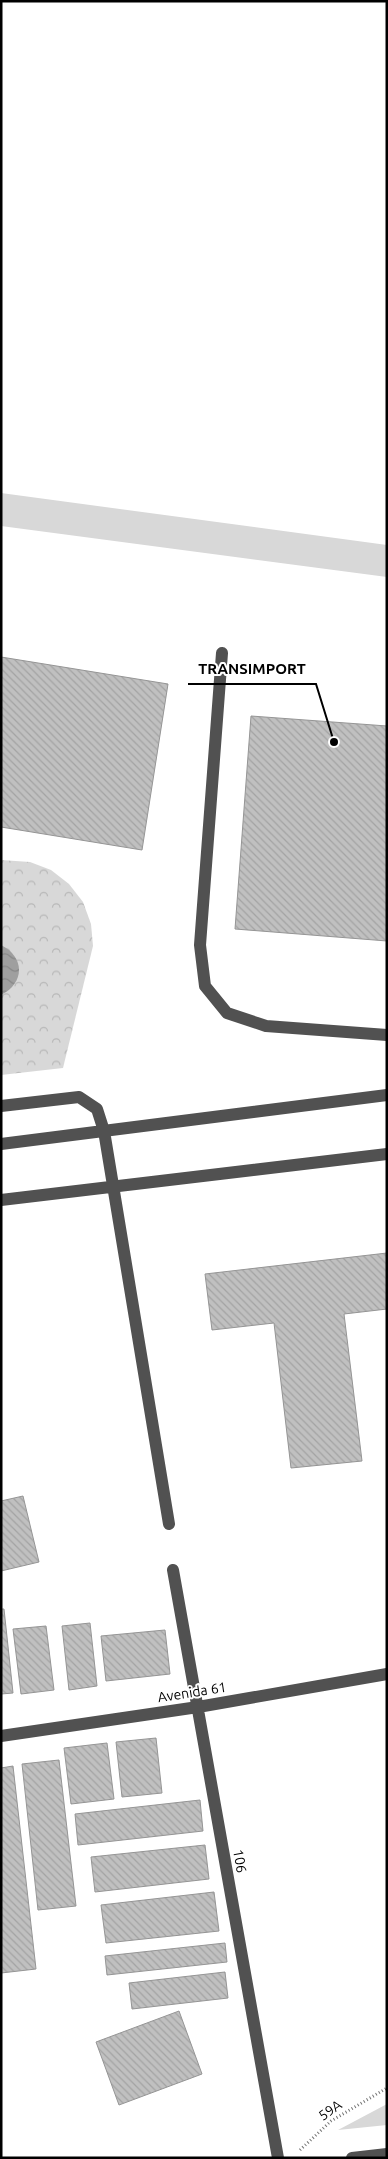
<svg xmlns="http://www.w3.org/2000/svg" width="388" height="2159" font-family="Ubuntu,sans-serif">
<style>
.grass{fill:#d8d8d8}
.park{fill:url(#park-crowns)}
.water{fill:url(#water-waves)}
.building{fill:url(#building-back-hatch);stroke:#959595}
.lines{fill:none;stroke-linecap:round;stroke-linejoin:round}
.path{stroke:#737373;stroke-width:3;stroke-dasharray:1 2.5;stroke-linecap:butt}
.minor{stroke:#515151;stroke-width:12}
.labels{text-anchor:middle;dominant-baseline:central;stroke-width:4;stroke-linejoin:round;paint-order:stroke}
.street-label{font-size:14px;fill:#000;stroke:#fff}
.leader{fill:none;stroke:#000;stroke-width:2}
.callout-dot{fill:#000;stroke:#fff;stroke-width:2}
.callout-label{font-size:15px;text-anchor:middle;font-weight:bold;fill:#000;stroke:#fff;stroke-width:4;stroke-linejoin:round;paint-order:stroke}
</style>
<defs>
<pattern id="park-crowns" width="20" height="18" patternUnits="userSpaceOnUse" patternTransform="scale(1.25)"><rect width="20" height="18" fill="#d8d8d8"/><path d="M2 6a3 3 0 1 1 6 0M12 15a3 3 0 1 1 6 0" fill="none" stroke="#b8b8b8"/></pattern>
<pattern id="water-waves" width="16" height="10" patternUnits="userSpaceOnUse" patternTransform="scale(1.25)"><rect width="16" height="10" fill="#9f9f9f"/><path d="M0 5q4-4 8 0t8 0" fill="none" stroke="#878787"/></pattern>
<pattern id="building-back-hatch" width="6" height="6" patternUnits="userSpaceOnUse" patternTransform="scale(1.25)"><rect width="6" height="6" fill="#c0c0c0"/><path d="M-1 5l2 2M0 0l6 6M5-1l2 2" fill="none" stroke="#a3a3a3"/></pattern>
</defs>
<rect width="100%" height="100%" fill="#fff"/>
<path class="grass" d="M1,493L387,545V577L1,526Z
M387,2104V2125L338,2130Z"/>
<path class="park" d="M1,860L30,862L51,870L69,884L83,902L91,924L93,946L63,1068L1,1075Z"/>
<path class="water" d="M1,945C25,957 25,983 1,995Z"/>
<path class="building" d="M1,657L168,684L142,850L1,827Z
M251,716L387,726V941L235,929Z
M387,1253V1309L344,1314L362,1461L291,1468L274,1323L212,1330L205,1274Z
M23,1496L39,1562L1,1571V1501Z
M1,1609H4L13,1693L1,1694Z
M90,1623L97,1686L69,1690L62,1626Z
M46,1626L54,1690L21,1694L13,1629Z
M165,1630L170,1674L106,1681L101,1636Z
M156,1738L162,1793L122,1797L116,1742Z
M107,1743L114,1799L71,1804L64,1748Z
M59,1760L76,1906L38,1910L22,1764Z
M13,1766L36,1969L1,1973V1768Z
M200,1800L203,1831L78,1845L75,1814Z
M205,1845L209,1879L95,1892L91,1857Z
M214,1892L219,1931L106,1943L101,1905Z
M225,1943L227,1962L107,1975L105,1956Z
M225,1972L228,1998L132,2009L129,1983Z
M179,2011L202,2074L119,2105L96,2042Z"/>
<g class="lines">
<path class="path" d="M300,2150L331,2121L387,2088"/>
<path class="minor" d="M222,653L200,945L205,986L227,1013L266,1026L387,1035
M1,1106L79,1097L97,1109L104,1131L169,1524
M1,1144L387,1095
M1,1200L387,1154
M173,1570L278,2158
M1,1736L198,1707L387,1674
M352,2158L387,2154"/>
</g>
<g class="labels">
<g class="street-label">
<text transform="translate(192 1692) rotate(-9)">Avenida 61</text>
<text transform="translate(240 1861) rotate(80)">106</text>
<text transform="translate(330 2110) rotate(-35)">59A</text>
</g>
</g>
<path class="leader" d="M334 742L316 684H188"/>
<circle class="callout-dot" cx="334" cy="742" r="5"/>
<g class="callout-label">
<text x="252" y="674">TRANSIMPORT</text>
</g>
<rect width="388" height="2159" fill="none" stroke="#000000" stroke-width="5"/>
</svg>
